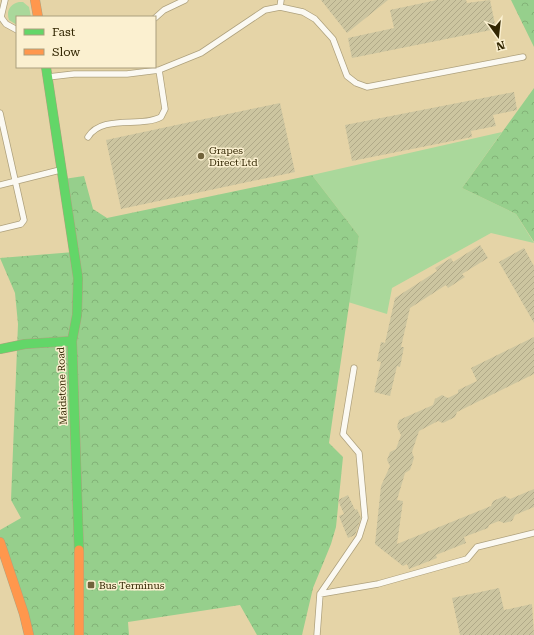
<svg xmlns="http://www.w3.org/2000/svg" width="534" height="635" font-family="'Roboto Serif',serif">
<style>
.grass{fill:#aad89b}
.forest{fill:url(#forest-crowns)}
.building{fill:url(#building-hatch)}
.lines{fill:none;stroke-linecap:round;stroke-linejoin:round}
.lane-casing{stroke:#aea17d;stroke-width:7}
.fast-casing{stroke:#aea17d;stroke-width:10}
.slow-casing{stroke:#aea17d;stroke-width:10}
.lane{stroke:#fbf9f2;stroke-width:5.5}
.fast{stroke:#63d668;stroke-width:9}
.slow{stroke:#ff974d;stroke-width:9}
.poi-dot{fill:#71633c;stroke:#fbf0d0;stroke-width:1.5}
.labels{text-anchor:middle;dominant-baseline:central;stroke-width:3;stroke-linejoin:round;paint-order:stroke}
.poi-label{font-size:10px;fill:#322602;stroke:#fbf0d0;text-anchor:start}
.street-label{font-size:10px;fill:#322602;stroke:#fbf0d0}
</style>
<defs>
<pattern id="forest-crowns" width="20" height="18" patternUnits="userSpaceOnUse"><rect width="20" height="18" fill="#96cf8c"/><path d="M2 6a3 3 0 1 1 6 0M12 15a3 3 0 1 1 6 0" fill="none" stroke="#82b277"/></pattern>
<pattern id="building-hatch" width="6" height="6" patternUnits="userSpaceOnUse"><rect width="6" height="6" fill="#ccc5a0"/><path d="M-1 1l2-2M0 6l6-6M5 7l2-2" fill="none" stroke="#b0a988"/></pattern>
</defs>
<rect width="100%" height="100%" fill="#e5d4a7"/>
<path class="grass" d="M19,2H23L29,7L31,17H17V25L9,20C6,11 10,4 19,2Z
M502,132L462,188L516,214L534,243L491,233L392,288L387,314L348,302L359,236L312,175Z"/>
<path class="forest" d="M511,0H534V47Z
M534,88V242L516,214L462,188Z
M312,175L359,236L329,443L343,457L336,527L331,544L313,588L302,635H257L240,605L128,622L129,635H29L0,542V530L21,518L11,500L18,324L15,293L0,258L74,252L64,179L84,176L93,209L107,218Z"/>
<path class="building" d="M321,0H388L347,33Z
M437,0H466L467,3L490,0L496,29L352,58L348,38L394,28L390,10Z
M514,92L517,110L493,115L496,126L471,131L472,137L352,161L345,125Z
M280,103L295,172L121,209L106,140Z
M480,245L488,258L462,274L465,277L448,288L446,285L410,308L401,347H404L400,367L397,366L390,396L374,392L381,362L377,361L381,342L385,343L395,298L437,271L435,268L451,258L453,262Z
M524,248L534,266V323L499,262Z
M534,337V374L457,412L455,417L443,423L438,421L419,431L412,452L414,458L410,470L405,473L397,500L403,501L397,544L491,506L493,501L505,496L510,499L534,489V507L515,515L512,521L504,523L499,521L489,525L488,528L464,537L466,543L436,555L437,558L409,569L407,564L403,566L375,544L381,486L390,466L387,460L390,452L396,449L401,435L397,427L399,420L433,405L435,399L442,395L448,398L458,393V390L477,381L471,368Z
M348,495L355,510L357,509L361,518L355,535L348,538L339,516L344,514L338,500Z
M499,588L504,610L532,604L534,635H460L452,598Z"/>
<g class="lines">
<g class="lane-casing">
<path id="lane" d="M280,7L281,0
M0,16L6,24L17,30
M1,17L5,0
M155,18L164,10L185,0
M48,77L74,74H127L159,70L201,53L265,10L280,7L303,12L315,19L333,39L347,76L356,83L367,87L523,57
M0,113L24,220L21,224L0,229
M88,137C102,114 141,128 161,117L165,109L159,70
M0,185L60,170
M320,594L378,584L467,559L477,547L534,533
M317,635L320,594L359,537L365,518L359,453L343,434L354,368"/>
</g>
<g class="fast-casing">
<path id="fast" d="M46,67L78,278L77,315L72,341L79,550
M0,349L25,344L72,341"/>
</g>
<g class="slow-casing">
<path id="slow" d="M35,0L38,17
M0,542L24,614L29,635
M79,550V635"/>
</g>
<use href="#lane" class="lane"/>
<use href="#fast" class="fast"/>
<use href="#slow" class="slow"/>
</g>
<g class="poi-dot">
<circle cx="201" cy="156" r="4"/>
<rect x="87" y="581" width="8" height="8" rx="2"/>
</g>
<g class="labels">
<g class="poi-label">
<text x="209" y="150">Grapes<tspan x="209" dy="12">Direct Ltd</tspan></text>
<text x="99" y="585">Bus Terminus</text>
</g>
<g class="street-label">
<text transform="translate(62 386) rotate(-92)">Maidstone Road</text>
</g>
</g>
<rect x="16" y="16" width="140" height="52" fill="#fbf0d0" stroke="#ab9f7e"/>
<rect x="24" y="29" width="20" height="6" fill="#63d668" stroke="#ab9f7e"/>
<text x="52" y="36" font-size="12" fill="#322602">Fast</text>
<rect x="24" y="49" width="20" height="6" fill="#ff974d" stroke="#ab9f7e"/>
<text x="52" y="56" font-size="12" fill="#322602">Slow</text>
<g transform="translate(498 36) rotate(165)" stroke="#fbf0d0" stroke-width="3" paint-order="stroke">
<path d="M0-3L7 15L0 10L-7 15Z" fill="#322602"/>
<text y="-6" font-size="11" font-weight="bold" text-anchor="middle" fill="#322602">N</text>
</g>
</svg>
